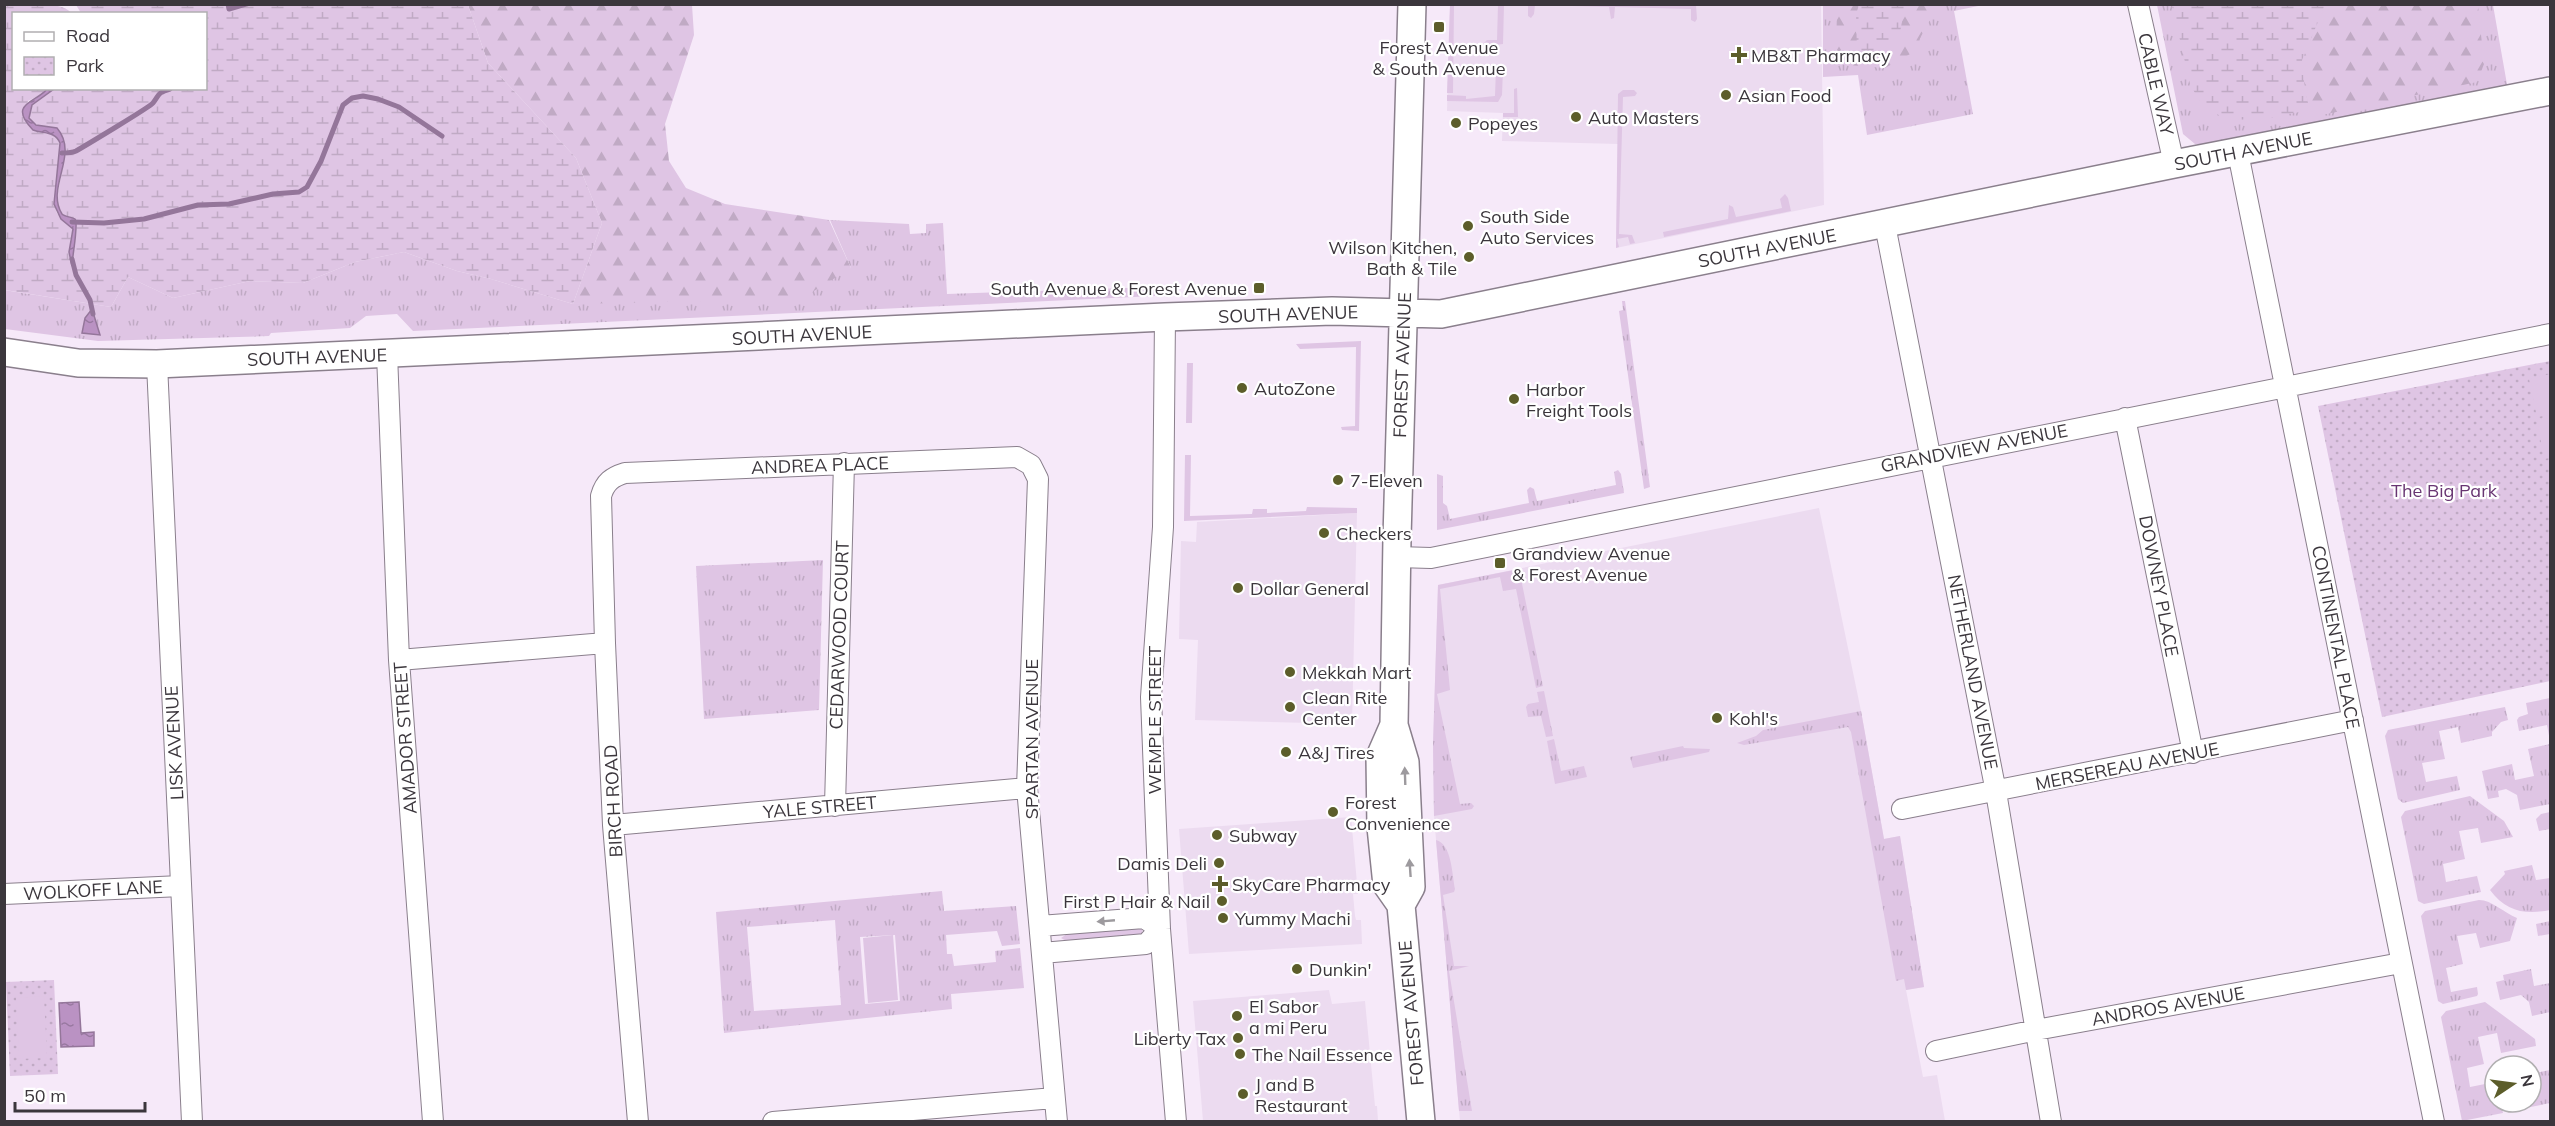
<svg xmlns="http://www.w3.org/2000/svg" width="2555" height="1126" font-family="Mulish,sans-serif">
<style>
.built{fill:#ecdbf0}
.grass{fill:url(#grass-tufts);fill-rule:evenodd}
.forest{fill:url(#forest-firs)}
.wetland{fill:url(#wetland-marsh)}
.park{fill:url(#park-dots)}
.garden{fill:#dfc5e4}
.water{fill:url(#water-ripples);stroke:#94769a;stroke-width:1.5}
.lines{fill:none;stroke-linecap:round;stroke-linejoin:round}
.stream{stroke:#94769a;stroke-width:5}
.street-casing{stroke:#8a7f8c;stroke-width:22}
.secondary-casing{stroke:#8a7f8c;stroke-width:30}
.street{stroke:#fff;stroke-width:20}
.secondary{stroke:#fff;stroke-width:27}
.oneway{fill:#9d9a9e}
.poi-dot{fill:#5c5d2a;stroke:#fff;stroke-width:2}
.labels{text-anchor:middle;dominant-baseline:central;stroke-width:4.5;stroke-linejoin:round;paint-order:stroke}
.poi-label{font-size:18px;fill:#3b363c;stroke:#fff;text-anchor:start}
.street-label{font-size:18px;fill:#3b363c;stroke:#fff}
.park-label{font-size:18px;fill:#683572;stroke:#fff}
</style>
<defs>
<pattern id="grass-tufts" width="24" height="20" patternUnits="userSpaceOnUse" patternTransform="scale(1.5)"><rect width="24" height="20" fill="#dfc5e4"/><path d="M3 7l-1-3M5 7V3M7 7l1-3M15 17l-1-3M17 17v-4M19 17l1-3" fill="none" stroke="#c0aac4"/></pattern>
<pattern id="forest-firs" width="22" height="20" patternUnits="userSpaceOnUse" patternTransform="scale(1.5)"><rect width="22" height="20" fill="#dfc5e4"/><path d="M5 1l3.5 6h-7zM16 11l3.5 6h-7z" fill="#c0aac4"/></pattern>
<pattern id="wetland-marsh" width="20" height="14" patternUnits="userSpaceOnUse" patternTransform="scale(1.5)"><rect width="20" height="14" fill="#dfc5e4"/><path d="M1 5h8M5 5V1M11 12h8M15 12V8" fill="none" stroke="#c0aac4"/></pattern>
<pattern id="park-dots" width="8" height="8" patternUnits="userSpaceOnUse" patternTransform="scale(1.5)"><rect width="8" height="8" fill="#dfc5e4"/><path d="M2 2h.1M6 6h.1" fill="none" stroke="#c0aac4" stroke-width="1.8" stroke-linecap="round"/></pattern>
<pattern id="water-ripples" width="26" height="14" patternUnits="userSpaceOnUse" patternTransform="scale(1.5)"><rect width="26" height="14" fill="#ba92c3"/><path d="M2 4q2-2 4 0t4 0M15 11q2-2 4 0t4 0" fill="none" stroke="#9878a0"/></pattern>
</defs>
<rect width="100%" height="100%" fill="#f6e9f9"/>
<path class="built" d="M1450,5H1821L1824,205L1616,248L1618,144L1502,141L1503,113L1447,111Z
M1819,508L1861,711L1884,839L1900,836L1924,987L1906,990L1923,1077L1937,1075L1945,1121H1460L1434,816L1433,745L1438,585Z
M1357,513L1352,724L1195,720L1198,640L1179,639L1181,541L1196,542L1197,522Z
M1351,817L1358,894H1353L1355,916L1356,920H1361L1362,944L1189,954L1179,829Z
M1329,990L1332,1004L1365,1001L1375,1106H1377L1378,1121H1203L1193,1001Z"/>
<path class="grass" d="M1823,5H1983L1954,11L1973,114L1867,135L1858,75L1823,77Z
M2157,5H2493L2508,90L2236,144H2195L2183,134Z
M830,220L909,224L910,234L926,233V224L943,223L947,294L1154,287L1155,296L413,331L397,314L366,316L350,328L271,333L269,336L98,341L5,329L4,290L111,307L128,277L173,298L250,281L303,283L355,262L404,252L457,271L491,279L573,304L851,268Z
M1622,301H1625L1650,487L1644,489L1619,311L1623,310Z
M1618,470L1621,474L1624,493L1437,530V474L1443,476V503L1447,506L1450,519L1529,503L1527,490L1530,487L1534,489L1537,501L1616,485L1614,472Z
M823,560L819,710L704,719L696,566Z
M1519,569L1543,686L1536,688L1516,589L1503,591L1500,577L1440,589L1450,690L1437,694L1460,804L1471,803L1474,806L1472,809L1434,816L1433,745L1438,585Z
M1544,691L1553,736L1546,737L1541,716L1528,717L1526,707L1528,704L1539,702L1537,692Z
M2550,698V741L2547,725L2519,731L2517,720L2519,717L2528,714L2526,703Z
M2505,707L2508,720L2501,722L2492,732V736L2461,743L2458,727L2439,731L2445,759L2422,763L2426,782L2457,776L2460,790L2403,803L2398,799L2385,736L2388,730Z
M1861,711L1884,839L1900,836L1924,987L1906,990L1904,979L1896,981L1851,732L1848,727L1744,745L1737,743L1756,736L1763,730Z
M1554,739L1561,771L1584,766L1587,777L1555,784L1547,741Z
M2550,744V804L2520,810L2517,795L2506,789L2498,791L2499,797L2488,799L2482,771L2512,764L2515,780L2534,776L2528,749Z
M1683,746L1684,748L1710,749L1709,752L1633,768L1630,757Z
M2470,796L2504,821L2513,837L2481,843L2478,828L2459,831L2465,859L2443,864L2446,882L2477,876L2481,892L2424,904L2418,901L2401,817L2405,811Z
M2550,812V829L2539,831L2536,819L2541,814Z
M1436,840C1452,844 1452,875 1455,889L1454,892L1443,895L1454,966H1469L1449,971L1472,1111H1459Z
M2532,865L2536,880L2550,878V910C2526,915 2506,912 2490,890L2505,874L2504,871Z
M942,891L944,911L1016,906L1020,944L1002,946L997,931L946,935L947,954H952L954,966L996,962L995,951L1020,948L1024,988L951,994L952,1009L724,1033L716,912ZM835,920L841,1005L754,1011L747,927ZM895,935L900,1001L865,1004L860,937Z
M2479,900C2492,900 2504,913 2517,918L2510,941L2480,948L2476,933L2457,936L2463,964L2446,968L2451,992L2477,987L2478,994L2477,996L2443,1004L2438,1001L2421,916L2425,911Z
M2550,921V934L2538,936L2536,924Z
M2531,969L2534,986L2550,983V1012L2532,1016L2529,1002L2521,995L2500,1000L2496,982L2504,980L2503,975Z
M2485,1002L2535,1039L2536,1046L2501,1053L2497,1033L2478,1037L2484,1064L2467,1068L2470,1087L2495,1082V1091L2491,1092L2493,1103L2501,1102L2503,1113L2462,1121L2441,1017L2446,1011Z
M2550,1070V1103L2511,1111L2509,1102H2531V1074Z"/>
<path class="forest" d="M468,5H692L694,35L665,124L669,161L686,188L725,204L829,220L851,268L801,299L573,304L602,223L576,158L488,63Z
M1837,5H1938L1912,53L1885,68L1836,64Z
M2325,5H2478L2484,64L2477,82L2322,115L2310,110L2305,92L2302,60Z"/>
<path class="wetland" d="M4,5C21,5 62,0 71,13L14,14V88L47,89L46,92L28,101L24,115L43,133C52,134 56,135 60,143L54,204L57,213L73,229L70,242L72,263L74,219L62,214L56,201L66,152L54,127H43L31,122L29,112L32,104L54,89L206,88V14L81,13L76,5H468L488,63L576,158L602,223L573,304L491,279L457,271L404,252L355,262L303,283L250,281L173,298L128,277L111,307L5,290Z
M1859,5H1905L1899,38L1885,51L1857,52L1856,14Z
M2172,5H2325L2302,60L2305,92L2310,110L2258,120L2225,119L2201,104L2190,84Z"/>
<path class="park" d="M2550,361V681L2382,717L2318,406Z
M54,980L58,1074L10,1076L6,982Z"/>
<path class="garden" d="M1450,5H1454L1453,93H1447Z
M1498,5H1504L1503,44L1486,46L1484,43L1487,40H1497Z
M1528,5H1696L1697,19L1695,22L1691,20V9L1615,7L1614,18L1611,19L1609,7L1535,5L1534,14L1531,18L1528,16Z
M1499,65L1503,69L1502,95L1498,102L1447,101V95L1466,96V99L1495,96L1496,68Z
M1517,88L1518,117H1503V113H1514V89Z
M1623,90H1634L1637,93L1635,96L1623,97L1619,234L1632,235L1635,243L1630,244L1628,237L1617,239L1619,247L1616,248L1618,94Z
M1785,194L1788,198L1791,211L1664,237L1663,232L1728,219L1729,205L1733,207L1736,217L1782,208L1780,199Z
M1361,341L1359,431L1342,430L1341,427L1355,426L1356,347L1300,349L1296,344Z
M1187,363H1193L1192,423H1186Z
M2550,374V415L2537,417L2529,379Z
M2550,418V458L2544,459L2537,420Z
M1185,455H1191L1190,516L1252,514L1253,509H1267V513L1306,511L1307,507L1357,508V513L1184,521Z
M1139,927L1142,930V935L1068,942L1061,938L1067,934Z
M893,935L898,1000L868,1003L863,938Z
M44,996L47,1058L19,1059L16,998Z"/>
<path class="water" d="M47,89H54L32,105L29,118L36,125L57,128C80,155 45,187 62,214C65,217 72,217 75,219C79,223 72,257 72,266L69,252L73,229L61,219L54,204L60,143C55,131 44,134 33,130C7,103 36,103 47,89Z
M92,309L100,335L82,333L85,318Z
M79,1002L81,1033L94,1032V1046L61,1047L59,1003Z"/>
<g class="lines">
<path class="stream" d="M228,4L229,9L246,4
M62,153C67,153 72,153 76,151C83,147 150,107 153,103C160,94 157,93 170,89
M72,222L104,223L144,219L198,205L229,204L273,194L299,192L307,187L321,161L343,105L352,98L363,96L378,99L399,107L442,136
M72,259L76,275L90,300L93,314"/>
<g class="street-casing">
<path id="street" d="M2138,4L2174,164
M2238,153L2434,1122
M1885,225L1996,792L2051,1122
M1165,317L1163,527L1151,697L1160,929L1176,1122
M387,354L399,660L433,1122
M157,364L192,1122
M2125,418L2193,753
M1397,557L1431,558L2550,334
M399,660L605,643
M835,806L844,463
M1902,809L2353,720
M613,825L1027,788
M4,894L181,886
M1040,926L1144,918L1160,929L1146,944L1042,953
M1936,1051L2036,1030L2401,963
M638,1122L613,825L605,643L601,496C605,482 612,477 625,473L1017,457L1031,465L1038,479L1027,788L1057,1122
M773,1122L1054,1098"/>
</g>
<g class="secondary-casing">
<path id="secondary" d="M4,352L78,363L157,364L1165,317L1332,311L1441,314L2174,164L2550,91
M1394,725L1380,757L1381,827L1387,885L1401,905L1421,1122
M1401,905L1411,887L1405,762L1394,725L1397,538L1412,4"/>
</g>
<use href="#street" class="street"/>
<use href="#secondary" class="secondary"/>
</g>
<defs><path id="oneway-solid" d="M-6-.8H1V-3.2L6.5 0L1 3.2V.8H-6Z" transform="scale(1.5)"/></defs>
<g class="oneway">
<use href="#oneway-solid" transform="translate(1405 776) rotate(-92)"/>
<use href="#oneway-solid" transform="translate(1410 868) rotate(-94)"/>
<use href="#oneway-solid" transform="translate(1106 921) rotate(175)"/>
</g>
<g class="poi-dot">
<rect x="1433" y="21" width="12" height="12" rx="3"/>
<path d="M1736 46h6v6h6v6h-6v6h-6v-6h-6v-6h6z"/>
<circle cx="1726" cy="95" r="6"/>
<circle cx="1576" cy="117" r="6"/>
<circle cx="1456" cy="123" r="6"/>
<circle cx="1468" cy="226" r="6"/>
<circle cx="1469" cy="257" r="6"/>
<rect x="1253" y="282" width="12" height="12" rx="3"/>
<circle cx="1242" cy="388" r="6"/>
<circle cx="1514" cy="399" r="6"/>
<circle cx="1338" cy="480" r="6"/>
<circle cx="1324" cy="533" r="6"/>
<rect x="1494" y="557" width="12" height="12" rx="3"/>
<circle cx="1238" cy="588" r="6"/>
<circle cx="1290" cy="672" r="6"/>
<circle cx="1290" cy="707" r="6"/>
<circle cx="1717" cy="718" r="6"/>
<circle cx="1286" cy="752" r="6"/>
<circle cx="1333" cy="812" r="6"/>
<circle cx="1217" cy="835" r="6"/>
<circle cx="1219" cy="863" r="6"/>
<path d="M1217 875h6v6h6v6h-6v6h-6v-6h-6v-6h6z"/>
<circle cx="1222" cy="901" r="6"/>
<circle cx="1223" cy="918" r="6"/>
<circle cx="1297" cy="969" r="6"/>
<circle cx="1237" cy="1016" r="6"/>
<circle cx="1238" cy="1038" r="6"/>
<circle cx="1240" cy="1054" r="6"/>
<circle cx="1243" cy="1094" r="6"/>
</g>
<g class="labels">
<g class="poi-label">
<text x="1439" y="47" text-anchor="middle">Forest Avenue<tspan x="1439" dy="21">&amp; South Avenue</tspan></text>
<text x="1751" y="55">MB&amp;T Pharmacy</text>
<text x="1738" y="95">Asian Food</text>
<text x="1588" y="117">Auto Masters</text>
<text x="1468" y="123">Popeyes</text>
<text x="1480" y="216">South Side<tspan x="1480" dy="21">Auto Services</tspan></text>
<text x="1457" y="247" text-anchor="end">Wilson Kitchen,<tspan x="1457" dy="21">Bath &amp; Tile</tspan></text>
<text x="1247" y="288" text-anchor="end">South Avenue &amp; Forest Avenue</text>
<text x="1254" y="388">AutoZone</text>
<text x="1526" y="389">Harbor<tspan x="1526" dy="21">Freight Tools</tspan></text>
<text x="1350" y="480">7-Eleven</text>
<text x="1336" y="533">Checkers</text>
<text x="1512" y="553">Grandview Avenue<tspan x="1512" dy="21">&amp; Forest Avenue</tspan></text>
<text x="1250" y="588">Dollar General</text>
<text x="1302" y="672">Mekkah Mart</text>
<text x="1302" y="697">Clean Rite<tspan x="1302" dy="21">Center</tspan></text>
<text x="1729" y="718">Kohl's</text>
<text x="1298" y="752">A&amp;J Tires</text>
<text x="1345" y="802">Forest<tspan x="1345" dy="21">Convenience</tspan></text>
<text x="1229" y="835">Subway</text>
<text x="1207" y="863" text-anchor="end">Damis Deli</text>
<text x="1232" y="884">SkyCare Pharmacy</text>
<text x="1210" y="901" text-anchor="end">First P Hair &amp; Nail</text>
<text x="1235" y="918">Yummy Machi</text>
<text x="1309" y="969">Dunkin'</text>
<text x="1249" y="1006">El Sabor<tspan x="1249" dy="21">a mi Peru</tspan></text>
<text x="1226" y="1038" text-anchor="end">Liberty Tax</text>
<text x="1252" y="1054">The Nail Essence</text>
<text x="1255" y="1084">J and B<tspan x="1255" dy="21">Restaurant</tspan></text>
</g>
<g class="street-label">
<text transform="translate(2156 84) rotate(77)">CABLE WAY</text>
<text transform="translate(2243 151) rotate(-11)">SOUTH AVENUE</text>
<text transform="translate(1767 248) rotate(-11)">SOUTH AVENUE</text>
<text transform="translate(1288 314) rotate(-2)">SOUTH AVENUE</text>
<text transform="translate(802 335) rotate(-3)">SOUTH AVENUE</text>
<text transform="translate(317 357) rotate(-2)">SOUTH AVENUE</text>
<text transform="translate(1402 365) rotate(-88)">FOREST AVENUE</text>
<text transform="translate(1974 448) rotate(-11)">GRANDVIEW AVENUE</text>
<text transform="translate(820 465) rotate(-2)">ANDREA PLACE</text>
<text transform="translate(2159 586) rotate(79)">DOWNEY PLACE</text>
<text transform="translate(839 635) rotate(-88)">CEDARWOOD COURT</text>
<text transform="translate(2336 637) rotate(79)">CONTINENTAL PLACE</text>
<text transform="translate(1973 672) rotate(79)">NETHERLAND AVENUE</text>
<text transform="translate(1154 720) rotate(-90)">WEMPLE STREET</text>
<text transform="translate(405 738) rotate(-94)">AMADOR STREET</text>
<text transform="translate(1031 739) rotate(-90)">SPARTAN AVENUE</text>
<text transform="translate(174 743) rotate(-93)">LISK AVENUE</text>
<text transform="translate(2127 766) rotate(-11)">MERSEREAU AVENUE</text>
<text transform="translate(613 801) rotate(-93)">BIRCH ROAD</text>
<text transform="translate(820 807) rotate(-5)">YALE STREET</text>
<text transform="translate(93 890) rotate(-3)">WOLKOFF LANE</text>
<text transform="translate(2168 1006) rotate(-10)">ANDROS AVENUE</text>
<text transform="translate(1411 1013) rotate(-95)">FOREST AVENUE</text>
</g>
<g class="park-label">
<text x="2444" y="490">The Big Park</text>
</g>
</g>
<rect width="2555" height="1126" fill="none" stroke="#3b363c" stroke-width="12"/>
<rect x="12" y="12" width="195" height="78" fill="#ffffff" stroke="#b1afb1" stroke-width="1.5"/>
<rect x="24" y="32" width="30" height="9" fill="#ffffff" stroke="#b1afb1" stroke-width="1.5"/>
<text x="66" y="42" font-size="18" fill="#3b363c">Road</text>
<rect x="24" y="57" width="30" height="18" fill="url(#park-dots)" stroke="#b1afb1" stroke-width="1.5"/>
<text x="66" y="72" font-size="18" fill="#3b363c">Park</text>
<g transform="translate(2513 1084) rotate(77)"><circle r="28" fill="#ffffff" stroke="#b1afb1" stroke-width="1.5"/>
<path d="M0-4.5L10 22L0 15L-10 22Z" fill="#5c5d2a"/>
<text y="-9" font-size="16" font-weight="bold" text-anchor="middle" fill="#3b363c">N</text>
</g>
<path d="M15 1102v9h130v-9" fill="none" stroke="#3b363c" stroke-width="3"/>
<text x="24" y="1102" font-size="18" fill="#3b363c" stroke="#ffffff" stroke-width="4.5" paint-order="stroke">50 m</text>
</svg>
